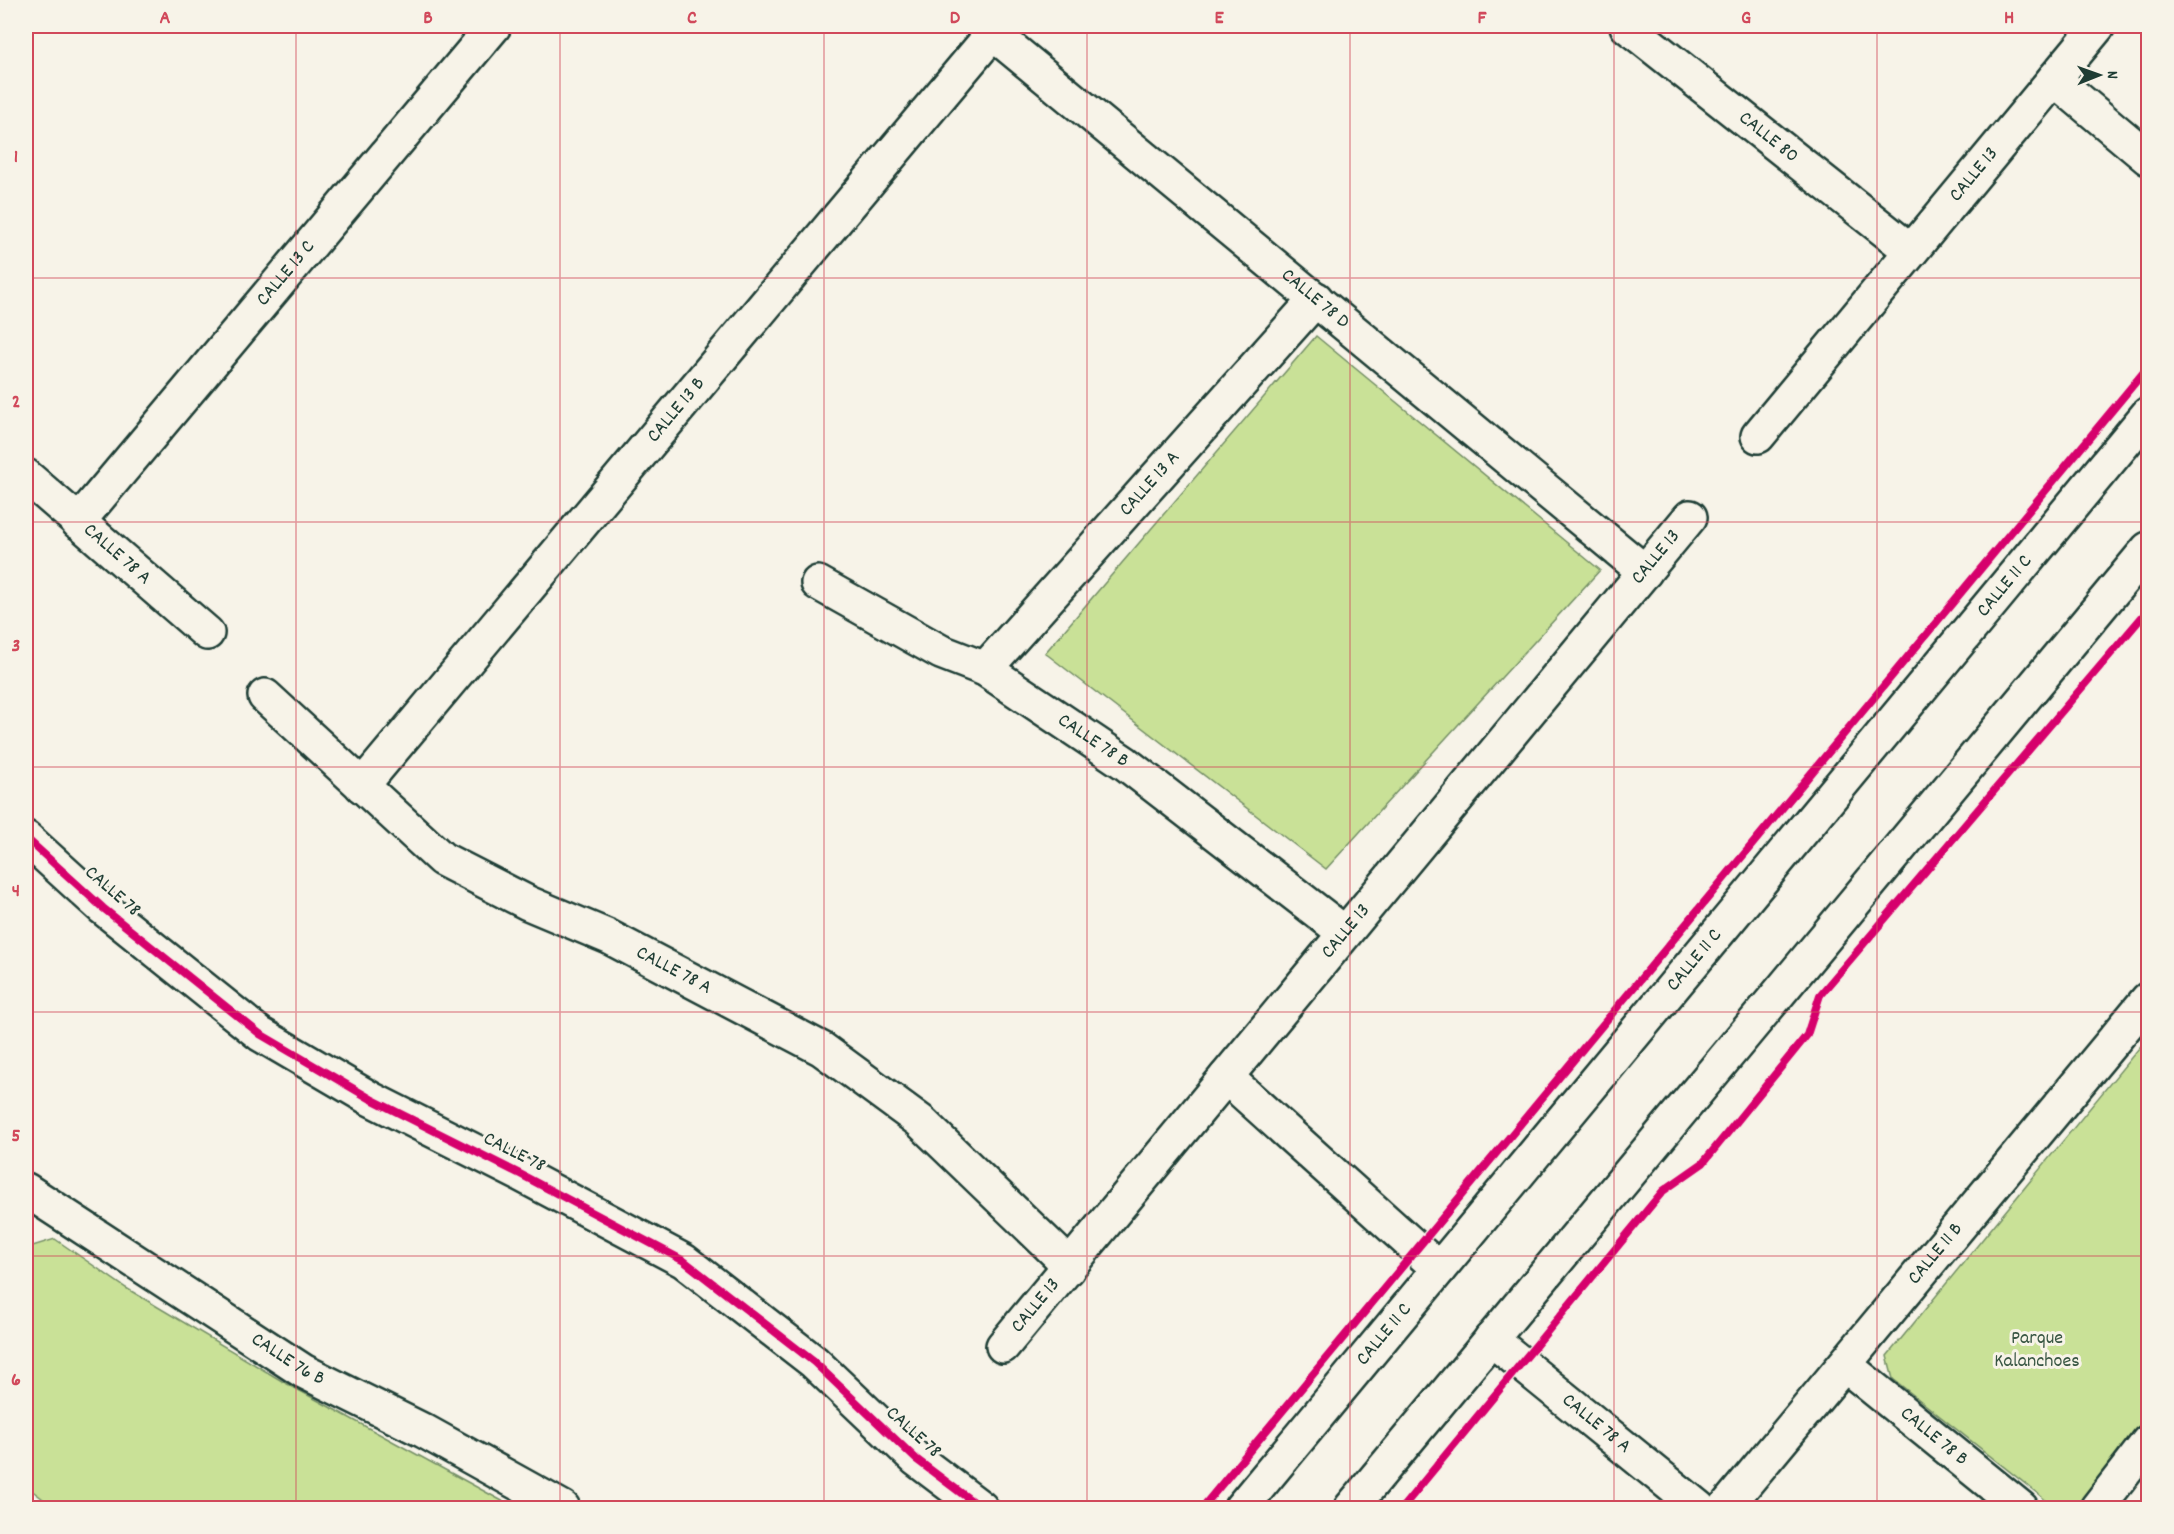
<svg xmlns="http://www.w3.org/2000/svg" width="2174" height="1534" font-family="Dekko,sans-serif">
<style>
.green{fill:#c9e197;stroke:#748f66;stroke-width:1.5}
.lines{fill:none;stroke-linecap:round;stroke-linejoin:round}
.minor-casing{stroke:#1f3d34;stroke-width:38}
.major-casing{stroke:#1f3d34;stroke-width:38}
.minor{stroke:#f7f3e8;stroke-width:33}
.major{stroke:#f7f3e8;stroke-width:33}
.cycleway-casing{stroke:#f7f3e8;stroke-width:11}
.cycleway{stroke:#d6006c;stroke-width:8}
.grid{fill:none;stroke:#d1495b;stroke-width:1.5;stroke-opacity:0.55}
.labels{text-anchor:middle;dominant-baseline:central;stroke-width:6;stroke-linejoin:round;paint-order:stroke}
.street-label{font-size:20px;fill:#1f3d34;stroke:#f7f3e8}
.park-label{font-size:20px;fill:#385643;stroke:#f7f3e8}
.neatline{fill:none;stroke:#d1495b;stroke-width:2}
.grid-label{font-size:20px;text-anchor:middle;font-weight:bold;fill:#d1495b}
</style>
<rect width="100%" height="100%" fill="#f7f3e8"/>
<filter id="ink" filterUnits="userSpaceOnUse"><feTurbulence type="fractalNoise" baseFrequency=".0167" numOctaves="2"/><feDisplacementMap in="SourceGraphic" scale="12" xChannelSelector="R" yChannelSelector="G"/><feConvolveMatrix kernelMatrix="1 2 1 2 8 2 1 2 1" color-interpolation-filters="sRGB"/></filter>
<g filter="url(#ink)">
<path class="green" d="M1316,336L1600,570L1326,869L1045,653Z
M2148,1037V1414L2080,1503L2052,1505L1893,1379L1887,1356Z
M55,1239L126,1288L282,1381L515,1508H55L26,1486V1248Z"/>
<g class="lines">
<g class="minor-casing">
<g id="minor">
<path id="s1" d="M984,26L1645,572"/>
<path id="s2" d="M1627,26L1911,251"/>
<path d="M2054,79L2148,158"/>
<path id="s3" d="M1758,436L2098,26"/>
<path id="s4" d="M26,476L207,633"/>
<path id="s5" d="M78,522L494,26"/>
<path id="s6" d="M818,583L941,652L985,669L1125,763L1345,933"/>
<path id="s7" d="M985,669L1316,299"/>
<path id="s8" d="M265,696L442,859L528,903L609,937L822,1049L920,1121L1059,1255L1068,1269"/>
<path id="s9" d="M362,786L993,33"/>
<path d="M26,838L103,908L260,1034L371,1099L520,1174L684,1261L814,1362L916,1459L981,1508"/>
<path d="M1226,1077L1439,1269"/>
<path id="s10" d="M26,1190L303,1371L424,1431L563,1508"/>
<path id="s11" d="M1491,1339L1699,1508"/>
<path id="s12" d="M1003,1346L1690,517"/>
<path id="s13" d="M1845,1365L2021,1508"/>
<path id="s14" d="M1725,1508L2148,999"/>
<path d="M2097,1508L2148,1442"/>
</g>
</g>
<g class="major-casing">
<g id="major">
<path id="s15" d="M1241,1508L2148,414"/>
<path d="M1351,1508L2148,549"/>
</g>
</g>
<use href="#minor" class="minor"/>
<use href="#major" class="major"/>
<g class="cycleway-casing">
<path id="cycleway" d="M26,838L103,908L260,1034L371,1099L520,1174L684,1261L814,1362L916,1459L981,1508
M1202,1508L2148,367
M1402,1508L1663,1191L1703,1163L1807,1035L1820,995L2148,610"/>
</g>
<use href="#cycleway" class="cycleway"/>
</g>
</g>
<path class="grid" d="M296,26V1508M560,26V1508M824,26V1508M1087,26V1508M1350,26V1508M1614,26V1508M1877,26V1508M26,278H2148M26,522H2148M26,767H2148M26,1012H2148M26,1256H2148"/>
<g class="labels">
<g class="street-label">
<text stroke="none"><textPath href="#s2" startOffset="180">CALLE 80</textPath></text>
<text stroke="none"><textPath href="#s3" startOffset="339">CALLE 13</textPath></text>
<text stroke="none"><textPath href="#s5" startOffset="324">CALLE 13 C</textPath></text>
<text stroke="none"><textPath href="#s1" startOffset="429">CALLE 78 D</textPath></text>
<text stroke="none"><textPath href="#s9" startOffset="490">CALLE 13 B</textPath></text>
<text stroke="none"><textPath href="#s7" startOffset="248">CALLE 13 A</textPath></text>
<text stroke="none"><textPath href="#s4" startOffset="120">CALLE 78 A</textPath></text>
<text stroke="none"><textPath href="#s12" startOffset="1024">CALLE 13</textPath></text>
<text stroke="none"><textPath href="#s15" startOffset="1197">CALLE 11 C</textPath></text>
<text stroke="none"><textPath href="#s6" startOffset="318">CALLE 78 B</textPath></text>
<text transform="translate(112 892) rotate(41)">CALLE 78</text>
<text stroke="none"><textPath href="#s12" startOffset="538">CALLE 13</textPath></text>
<text stroke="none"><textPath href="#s15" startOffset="711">CALLE 11 C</textPath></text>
<text stroke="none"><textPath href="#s8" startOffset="498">CALLE 78 A</textPath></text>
<text transform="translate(514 1153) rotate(27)">CALLE 78</text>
<text stroke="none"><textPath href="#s14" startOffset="330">CALLE 11 B</textPath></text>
<text stroke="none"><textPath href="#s12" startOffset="52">CALLE 13</textPath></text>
<text stroke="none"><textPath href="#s15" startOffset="225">CALLE 11 C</textPath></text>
<text stroke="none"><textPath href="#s10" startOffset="312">CALLE 76 B</textPath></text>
<text stroke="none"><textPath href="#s11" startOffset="135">CALLE 78 A</textPath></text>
<text transform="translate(913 1433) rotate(42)">CALLE 78</text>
<text stroke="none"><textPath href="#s13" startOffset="114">CALLE 78 B</textPath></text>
</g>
<g class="park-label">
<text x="2037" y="1339">Parque<tspan x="2037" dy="23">Kalanchoes</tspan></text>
</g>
</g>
<rect width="2174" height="1534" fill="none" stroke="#f7f3e8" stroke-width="66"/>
<g transform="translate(2099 75) rotate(89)" stroke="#f7f3e8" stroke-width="4.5" paint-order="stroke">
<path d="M0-4.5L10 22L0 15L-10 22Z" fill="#1f3d34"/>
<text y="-9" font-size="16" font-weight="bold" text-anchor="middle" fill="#1f3d34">N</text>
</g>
<rect x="33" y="33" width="2108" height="1468" class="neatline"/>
<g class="grid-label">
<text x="165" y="23">A</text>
<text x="428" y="23">B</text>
<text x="692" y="23">C</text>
<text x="955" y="23">D</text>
<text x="1219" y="23">E</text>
<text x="1482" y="23">F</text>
<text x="1746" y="23">G</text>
<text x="2009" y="23">H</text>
<text x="16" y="162">1</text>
<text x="16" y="407">2</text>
<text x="16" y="651">3</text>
<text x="16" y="896">4</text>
<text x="16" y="1141">5</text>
<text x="16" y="1385">6</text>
</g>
</svg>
